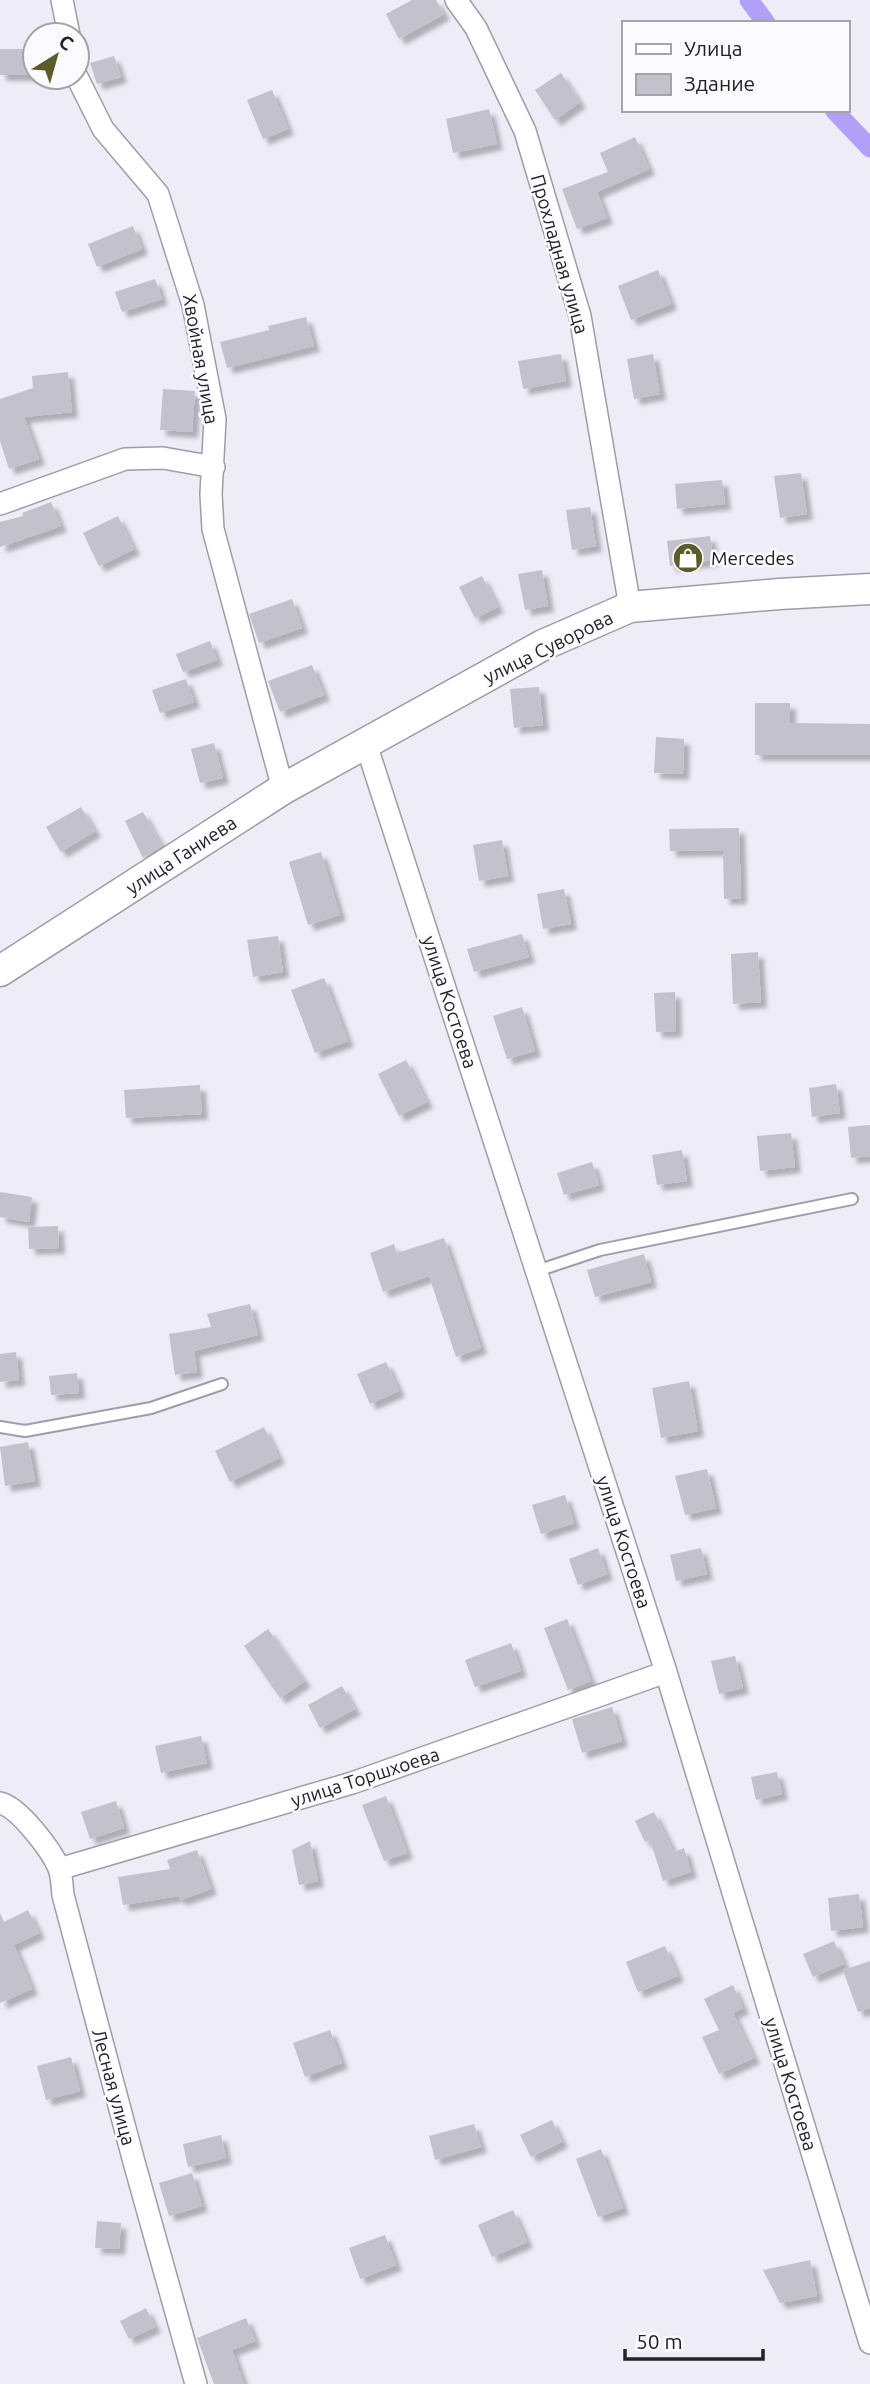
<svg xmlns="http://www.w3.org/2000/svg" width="870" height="2384" font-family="Ubuntu,sans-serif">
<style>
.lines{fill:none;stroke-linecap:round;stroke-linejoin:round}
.canal{stroke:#b0a0f7;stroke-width:19}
.building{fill:#c3c1cb;filter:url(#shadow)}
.service-casing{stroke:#9e9da6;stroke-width:14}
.minor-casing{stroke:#9e9da6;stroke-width:24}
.secondary-casing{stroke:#9e9da6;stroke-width:33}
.service{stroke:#fff;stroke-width:10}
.minor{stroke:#fff;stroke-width:21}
.secondary{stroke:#fff;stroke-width:30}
.labels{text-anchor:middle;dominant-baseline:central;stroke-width:5;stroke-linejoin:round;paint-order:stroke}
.street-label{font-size:19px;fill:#222225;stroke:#fbfbff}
.poi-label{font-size:19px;fill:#222225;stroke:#fbfbff;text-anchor:start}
</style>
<defs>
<filter id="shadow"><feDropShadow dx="6" dy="6" stdDeviation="2" flood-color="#0004"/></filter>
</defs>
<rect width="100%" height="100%" fill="#eeedf7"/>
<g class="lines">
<path class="canal" d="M749,0L766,23
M834,110L870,148"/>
</g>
<path class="building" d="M412,0H436L444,14L399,39L386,14Z
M0,49H35V75H0Z
M114,56L121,77L97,84L90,63Z
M561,73L580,102L555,120L535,90Z
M272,90L288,129L263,139L247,100Z
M489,109L497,144L453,153L446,119Z
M635,137L649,169L597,192L607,218L577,229L562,189L608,172L600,153Z
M133,226L142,249L97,267L88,244Z
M658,270L671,304L631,320L618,286Z
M155,279L162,299L122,312L115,292Z
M306,317L314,346L227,368L220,342L269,330L268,326Z
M561,354L566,381L523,389L518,361Z
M653,354L660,394L634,399L627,359Z
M68,372L72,412L24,417L39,459L9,469L0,441V399L33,388L32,376Z
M163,389L195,391L192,432L160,430Z
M801,473L807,514L780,518L774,476Z
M722,480L725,504L677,509L675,484Z
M51,502L61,526L0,547V522L23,516L22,513Z
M590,507L596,546L572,550L566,510Z
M118,516L134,549L99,566L83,533Z
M710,536L713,560L670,566L667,541Z
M542,570L548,606L525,610L518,574Z
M482,576L498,607L475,618L459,587Z
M292,599L302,628L259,643L249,614Z
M210,641L217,660L183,672L176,654Z
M312,665L324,695L280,712L268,681Z
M186,679L194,702L160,713L152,690Z
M539,687L543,725L514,728L510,689Z
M755,703H790V723L870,724V755H755Z
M656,737L684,739L683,774L654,773Z
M214,743L223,778L200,783L191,749Z
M81,807L95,831L61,852L46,827Z
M143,812L162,846L143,858L125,821Z
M739,828L741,898L724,899L723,850L670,851L669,829Z
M502,840L508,876L479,881L473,845Z
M321,852L340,915L308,925L289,862Z
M564,889L571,924L543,929L537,894Z
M522,934L529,957L474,972L467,949Z
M278,936L283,972L253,977L247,940Z
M758,952L761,1002L733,1004L731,954Z
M324,978L348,1041L315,1053L291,990Z
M675,992L676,1031L656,1032L654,993Z
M522,1007L535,1051L507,1059L493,1016Z
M406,1060L427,1102L399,1116L378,1074Z
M836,1084L840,1113L812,1117L809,1088Z
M200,1085L202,1114L126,1118L124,1090Z
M870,1125V1156L851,1158L848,1127Z
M791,1133L795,1167L760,1171L757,1136Z
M682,1150L687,1181L657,1185L652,1155Z
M592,1162L599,1185L564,1195L557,1173Z
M0,1192L32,1197L29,1222L0,1217Z
M58,1226L59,1248L29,1249L28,1227Z
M444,1238L481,1348L456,1357L429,1276L383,1292L370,1253L394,1244L397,1253Z
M644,1254L651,1282L595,1297L587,1270Z
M250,1304L258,1335L194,1351L197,1372L175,1375L169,1334L211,1327L207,1314Z
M16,1352L19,1380L0,1382V1354Z
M386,1362L399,1391L370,1404L357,1374Z
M77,1373L79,1393L51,1395L49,1376Z
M689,1381L698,1431L661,1438L652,1388Z
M264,1427L279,1458L230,1482L215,1451Z
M28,1442L35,1481L5,1486L0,1447Z
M707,1469L716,1508L685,1515L675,1476Z
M565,1495L574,1523L541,1534L532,1505Z
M598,1548L607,1574L578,1585L569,1559Z
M701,1548L707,1574L676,1581L670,1555Z
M567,1619L591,1681L568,1690L544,1628Z
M268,1629L305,1681L280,1698L244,1646Z
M511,1643L521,1671L475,1687L465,1660Z
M735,1656L743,1688L719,1694L711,1661Z
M342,1686L355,1709L320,1728L308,1705Z
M612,1707L622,1741L582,1753L572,1719Z
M201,1736L207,1763L161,1773L155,1746Z
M777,1772L782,1794L756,1800L751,1777Z
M386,1796L407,1853L384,1861L362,1805Z
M116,1801L124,1828L90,1839L81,1812Z
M654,1812L674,1852L684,1848L691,1872L663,1881L650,1840L645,1842L635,1821Z
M310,1841L318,1881L299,1885L292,1850Z
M197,1850L211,1889L180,1900L179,1896L123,1905L118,1877L170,1869L167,1860Z
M859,1894L863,1927L831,1931L828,1898Z
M28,1910L39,1933L14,1945L32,1989L0,2003V1913L4,1922Z
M834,1941L844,1964L813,1977L803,1954Z
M665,1946L678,1976L638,1992L626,1962Z
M870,1961V2008L858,2012L843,1970Z
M733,1985L743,2008L733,2013L754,2058L719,2074L702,2037L719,2030L704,1999Z
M330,2030L342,2063L305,2077L293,2043Z
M71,2057L80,2091L46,2100L37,2066Z
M552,2120L562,2142L531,2157L520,2135Z
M474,2124L481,2147L435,2160L429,2136Z
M221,2135L226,2158L188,2167L183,2144Z
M601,2149L623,2208L598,2217L576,2159Z
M192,2173L202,2206L169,2216L159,2183Z
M513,2210L527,2242L492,2257L478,2225Z
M97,2221L121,2223L119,2249L95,2248Z
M385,2235L396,2265L360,2279L349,2248Z
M810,2260L817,2296L780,2303L763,2270Z
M146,2308L155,2327L129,2339L120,2321Z
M246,2318L255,2341L232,2350L244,2384H214L197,2338Z"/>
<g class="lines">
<g class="service-casing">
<path id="service" d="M537,1271L600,1250L852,1199
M0,1427L25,1431L151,1408L222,1384"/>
</g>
<g class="minor-casing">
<path id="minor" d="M62,0L69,35
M456,0L476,28L525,131L580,316L630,607
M77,77L103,129L158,194L193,305L215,419L211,494L213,529L283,789
M0,504L125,459L163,458L214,467
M366,744L666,1672L870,2343
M0,1803C19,1807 51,1850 59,1868C62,1876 62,1887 63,1895L134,2162L196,2384
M59,1869L352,1783L666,1672"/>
</g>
<g class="secondary-casing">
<path id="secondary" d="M0,971L283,789L543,645L630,607L779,594L870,589"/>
</g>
<use href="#service" class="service"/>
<use href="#minor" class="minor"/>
<use href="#secondary" class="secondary"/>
</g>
<defs>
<g id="shop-disc" transform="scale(1.575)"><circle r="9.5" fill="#5a5d2a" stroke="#fbfbff"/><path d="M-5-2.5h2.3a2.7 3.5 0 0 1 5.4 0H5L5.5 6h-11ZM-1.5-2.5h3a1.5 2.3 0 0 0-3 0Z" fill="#fff"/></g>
</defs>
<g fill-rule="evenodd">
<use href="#shop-disc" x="688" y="558"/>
</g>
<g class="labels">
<g class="street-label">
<text transform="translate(560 254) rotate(74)">Прохладная улица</text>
<text transform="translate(201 359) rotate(80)">Хвойная улица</text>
<text transform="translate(548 647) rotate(-26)">улица Суворова</text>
<text transform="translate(181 855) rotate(-33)">улица Ганиева</text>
<text transform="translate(450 1002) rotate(72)">улица Костоева</text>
<text transform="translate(624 1542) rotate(72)">улица Костоева</text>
<text transform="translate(365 1777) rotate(-18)">улица Торшхоева</text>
<text transform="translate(791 2084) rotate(73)">улица Костоева</text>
<text transform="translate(114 2087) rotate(75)">Лесная улица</text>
</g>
<g class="poi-label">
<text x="711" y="558">Mercedes</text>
</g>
</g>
<rect x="622" y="21" width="228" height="91" fill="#fbfbff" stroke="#a4a4a8" stroke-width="2"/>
<rect x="636" y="44" width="35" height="10" fill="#ffffff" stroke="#a4a4a8" stroke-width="2"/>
<text x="684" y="56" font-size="21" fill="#222225">Улица</text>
<rect x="636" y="74" width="35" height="21" fill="#c3c1cb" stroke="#a4a4a8" stroke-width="2"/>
<text x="684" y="91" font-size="21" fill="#222225">Здание</text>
<g transform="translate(56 56) rotate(37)"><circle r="33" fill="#fbfbff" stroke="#a4a4a8" stroke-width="2"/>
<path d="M0-5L12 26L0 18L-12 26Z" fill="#5a5d2a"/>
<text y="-10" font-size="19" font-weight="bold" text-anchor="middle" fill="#222225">С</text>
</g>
<path d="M625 2349v10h138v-10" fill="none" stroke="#222225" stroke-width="3.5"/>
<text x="636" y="2349" font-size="21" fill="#222225" stroke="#fbfbff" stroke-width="5" paint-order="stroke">50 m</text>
</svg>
